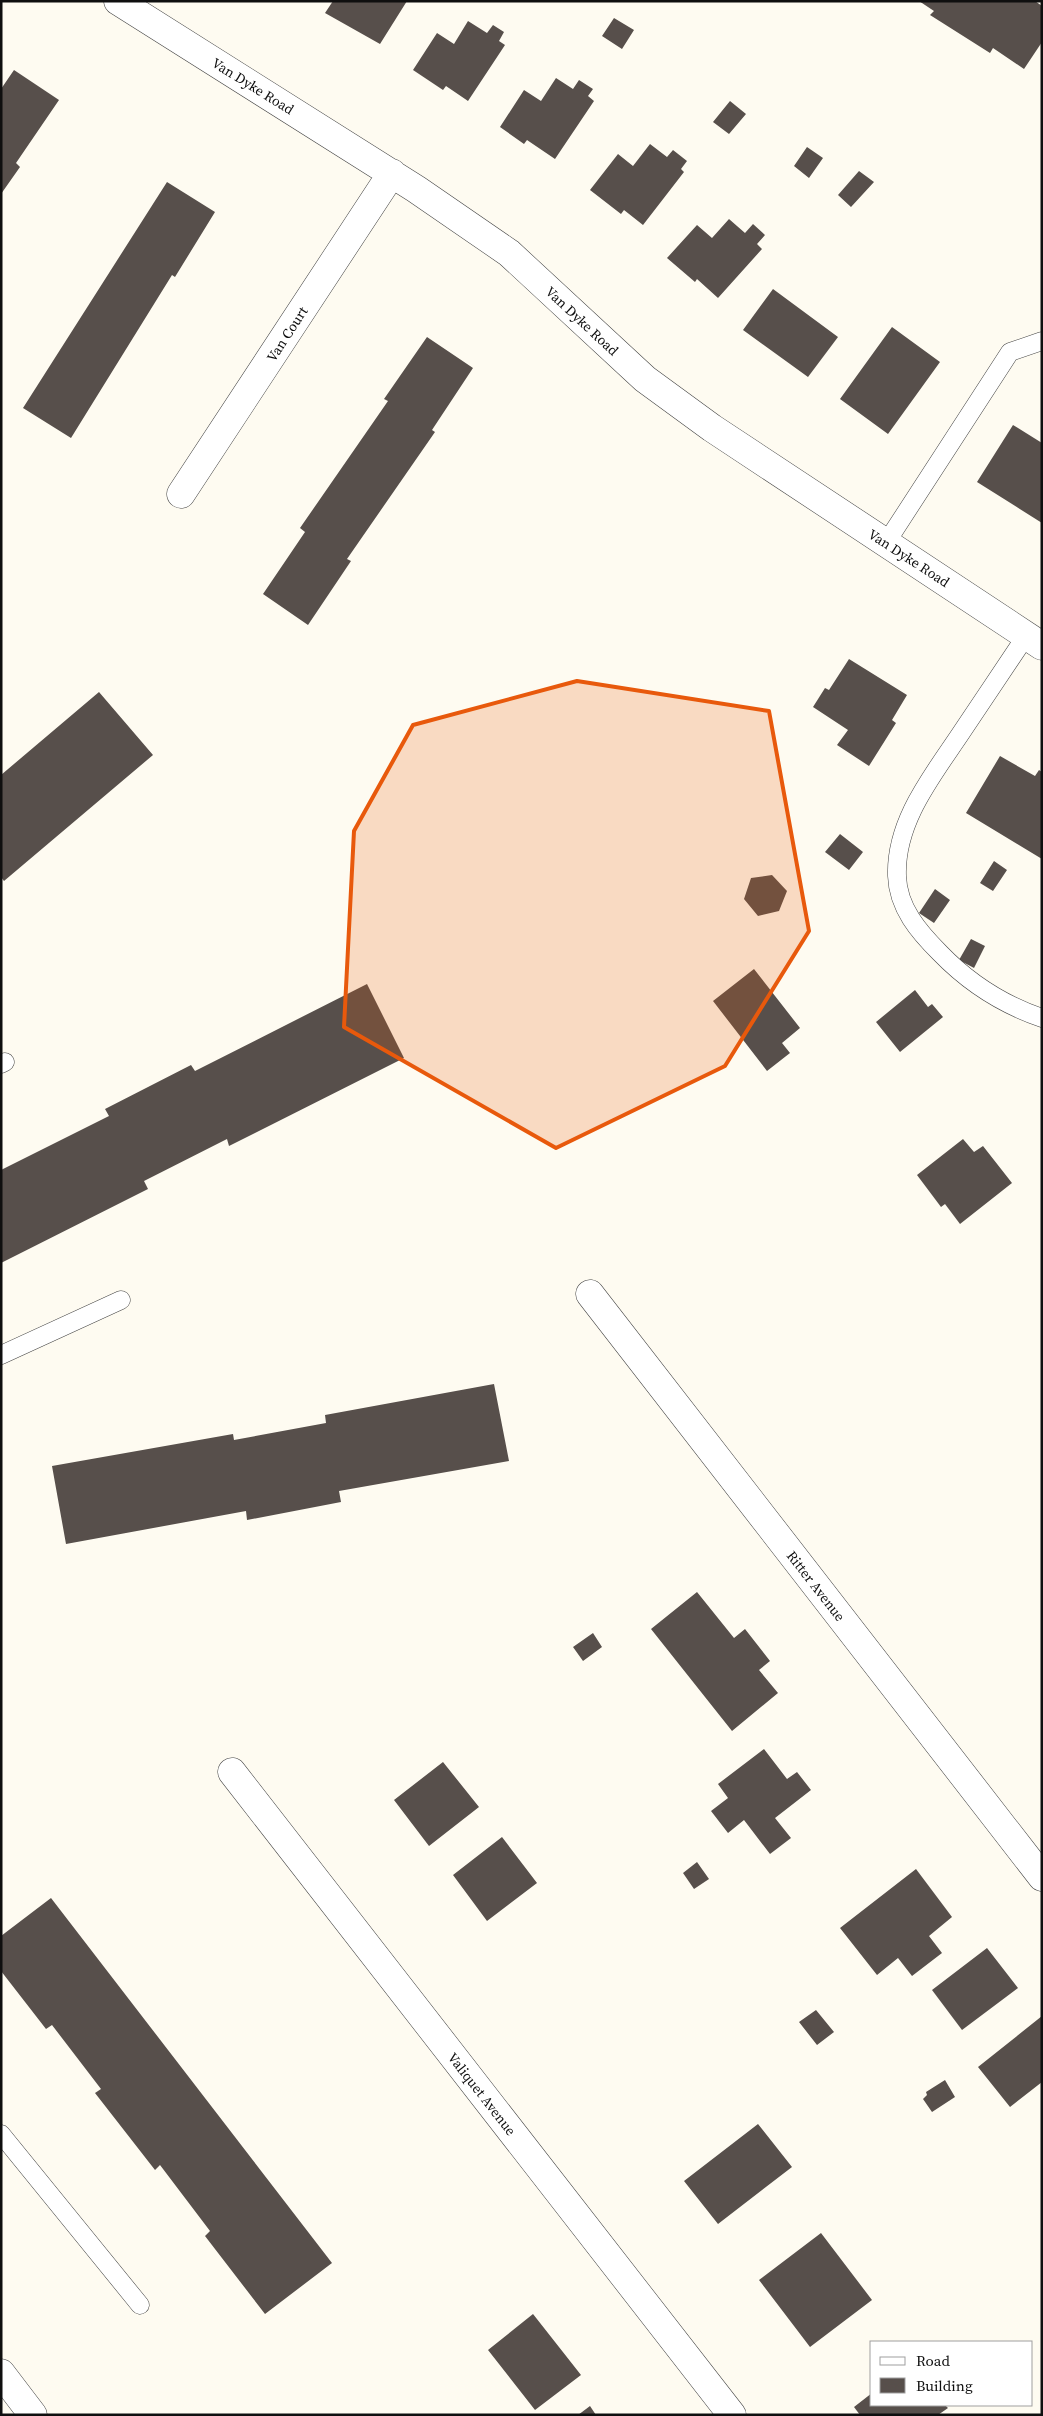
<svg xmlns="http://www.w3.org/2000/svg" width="1043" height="2416" font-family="'Source Serif 4',serif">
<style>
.building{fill:#574f4b}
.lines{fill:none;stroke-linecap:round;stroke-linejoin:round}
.service-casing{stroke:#424242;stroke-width:19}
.minor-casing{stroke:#424242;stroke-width:29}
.tertiary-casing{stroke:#424242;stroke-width:29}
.service{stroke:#fff;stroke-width:18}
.minor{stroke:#fff;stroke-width:28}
.tertiary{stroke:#fff;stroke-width:28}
.marked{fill:#e8590c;fill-opacity:0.2;stroke:#e8590c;stroke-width:4;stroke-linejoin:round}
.labels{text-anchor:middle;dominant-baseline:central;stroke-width:5;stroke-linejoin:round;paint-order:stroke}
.street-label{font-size:14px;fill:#0f0f0f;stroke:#fff}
</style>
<rect width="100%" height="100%" fill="#fefbf1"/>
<path class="building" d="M333,1H407L380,44L325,13Z
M919,1H1035L1042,6V42L1024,69L993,48L990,53L930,15L934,11Z
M614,18L634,30L622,49L602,36Z
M468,21L487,33L493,25L504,32L499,41L505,45L468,101L446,86L443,90L413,70L437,33L454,44Z
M14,70L59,100L16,163L20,167L1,194V89Z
M556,78L573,89L579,80L593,89L588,96L594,101L555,159L527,140L524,144L500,127L524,90L541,101Z
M730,101L746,114L729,134L713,122Z
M650,144L667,157L673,150L687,161L681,169L684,172L643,225L624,210L621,214L590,190L618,154L633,166Z
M807,147L823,158L809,178L794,166Z
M859,171L874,182L851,207L838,195Z
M167,182L215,212L175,277L172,275L71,438L23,408Z
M729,219L745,233L753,224L765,235L757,244L762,249L718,298L697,279L695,282L667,258L697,225L712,238Z
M773,289L838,337L808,377L743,330Z
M892,327L940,362L888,434L840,399Z
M427,337L473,368L432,430L435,432L347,559L351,561L308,625L263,594L305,532L300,528L388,401L384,399Z
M1013,425L1042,443V523L977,482Z
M849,659L907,695L892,720L896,723L869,766L837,745L848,730L813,707L825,688L829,690Z
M99,692L153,755L4,881L1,877V775Z
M1000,756L1035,776L1039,770L1042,772V859L966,813Z
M840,834L863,852L849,870L825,852Z
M994,861L1007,870L993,891L980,883Z
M772,875L787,891L779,911L758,916L744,899L751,878Z
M935,889L950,900L934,923L919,913Z
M971,939L985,946L974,968L959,960Z
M754,969L800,1028L782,1043L790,1053L767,1071L713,1001Z
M367,984L404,1058L229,1146L227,1139L144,1181L148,1189L1,1263V1170L109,1116L105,1109L191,1065L195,1071Z
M915,990L928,1007L932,1004L943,1017L900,1052L876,1022Z
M963,1139L974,1152L983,1146L1012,1183L960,1224L945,1204L941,1207L917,1175Z
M494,1384L509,1461L339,1491L341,1502L247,1520L246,1511L66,1544L52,1466L233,1434L234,1440L326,1423L325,1415Z
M697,1592L734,1638L745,1629L770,1661L759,1670L778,1693L732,1731L651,1629Z
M593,1633L602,1647L583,1661L573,1647Z
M764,1749L787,1779L797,1772L811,1790L775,1818L791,1838L770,1854L744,1820L728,1833L711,1811L728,1798L718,1784Z
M443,1762L479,1807L429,1846L394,1800Z
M502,1837L537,1883L487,1921L453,1875Z
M697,1862L709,1879L694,1889L683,1873Z
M916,1869L952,1917L929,1936L942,1953L912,1976L898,1958L877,1975L840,1928Z
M51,1898L332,2263L265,2314L205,2236L210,2231L160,2165L155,2170L95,2093L101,2089L52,2025L46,2029L1,1971V1936Z
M987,1948L1018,1988L962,2030L932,1990Z
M816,2010L834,2032L817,2045L799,2022Z
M1042,2016V2082L1010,2107L978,2067Z
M945,2080L955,2097L932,2112L923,2099L927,2095L926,2092Z
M758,2124L792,2167L718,2224L684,2181Z
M821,2233L872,2300L810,2347L759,2280Z
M533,2314L581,2375L535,2410L488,2350Z
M872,2393V2405H945L948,2408L938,2415H860L854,2407Z
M590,2406L596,2415H578Z"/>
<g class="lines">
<g class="service-casing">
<path id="service" d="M886,543L1010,352L1042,341
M1026,636C1005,667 984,699 963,730C934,774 895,820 897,876C898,908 919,932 940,953C968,982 1004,1005 1042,1018
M1,1064L5,1062
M1,1355L121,1300
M1,2134L140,2305"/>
</g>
<g class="minor-casing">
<path id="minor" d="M118,1L416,189L509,253L645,379L712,428L1042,646
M181,494L392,173
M590,1294L1042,1877
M232,1772L732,2415"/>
</g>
<g class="tertiary-casing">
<path id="tertiary" d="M1,2373L33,2415"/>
</g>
<use href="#service" class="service"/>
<use href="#minor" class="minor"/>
<use href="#tertiary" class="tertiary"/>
</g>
<path class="marked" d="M577,681L769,711L809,931L725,1066L556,1148L344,1027L354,831L413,725Z"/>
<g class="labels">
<g class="street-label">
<text transform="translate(253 86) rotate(32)">Van Dyke Road</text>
<text transform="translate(582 321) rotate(43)">Van Dyke Road</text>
<text transform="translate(287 334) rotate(-57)">Van Court</text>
<text transform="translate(909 558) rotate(33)">Van Dyke Road</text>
<text transform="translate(816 1586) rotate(52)">Ritter Avenue</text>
<text transform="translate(482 2094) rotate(52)">Valiquet Avenue</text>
</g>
</g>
<rect width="1043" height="2416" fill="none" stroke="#0f0f0f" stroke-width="5"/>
<rect x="870" y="2341" width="162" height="65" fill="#ffffff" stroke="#9f9f9f"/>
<rect x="880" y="2357" width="25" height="8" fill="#ffffff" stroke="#9f9f9f"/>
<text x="916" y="2366" font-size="15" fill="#0f0f0f">Road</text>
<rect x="880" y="2378" width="25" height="15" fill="#574f4b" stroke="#9f9f9f"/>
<text x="916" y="2391" font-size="15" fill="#0f0f0f">Building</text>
</svg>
